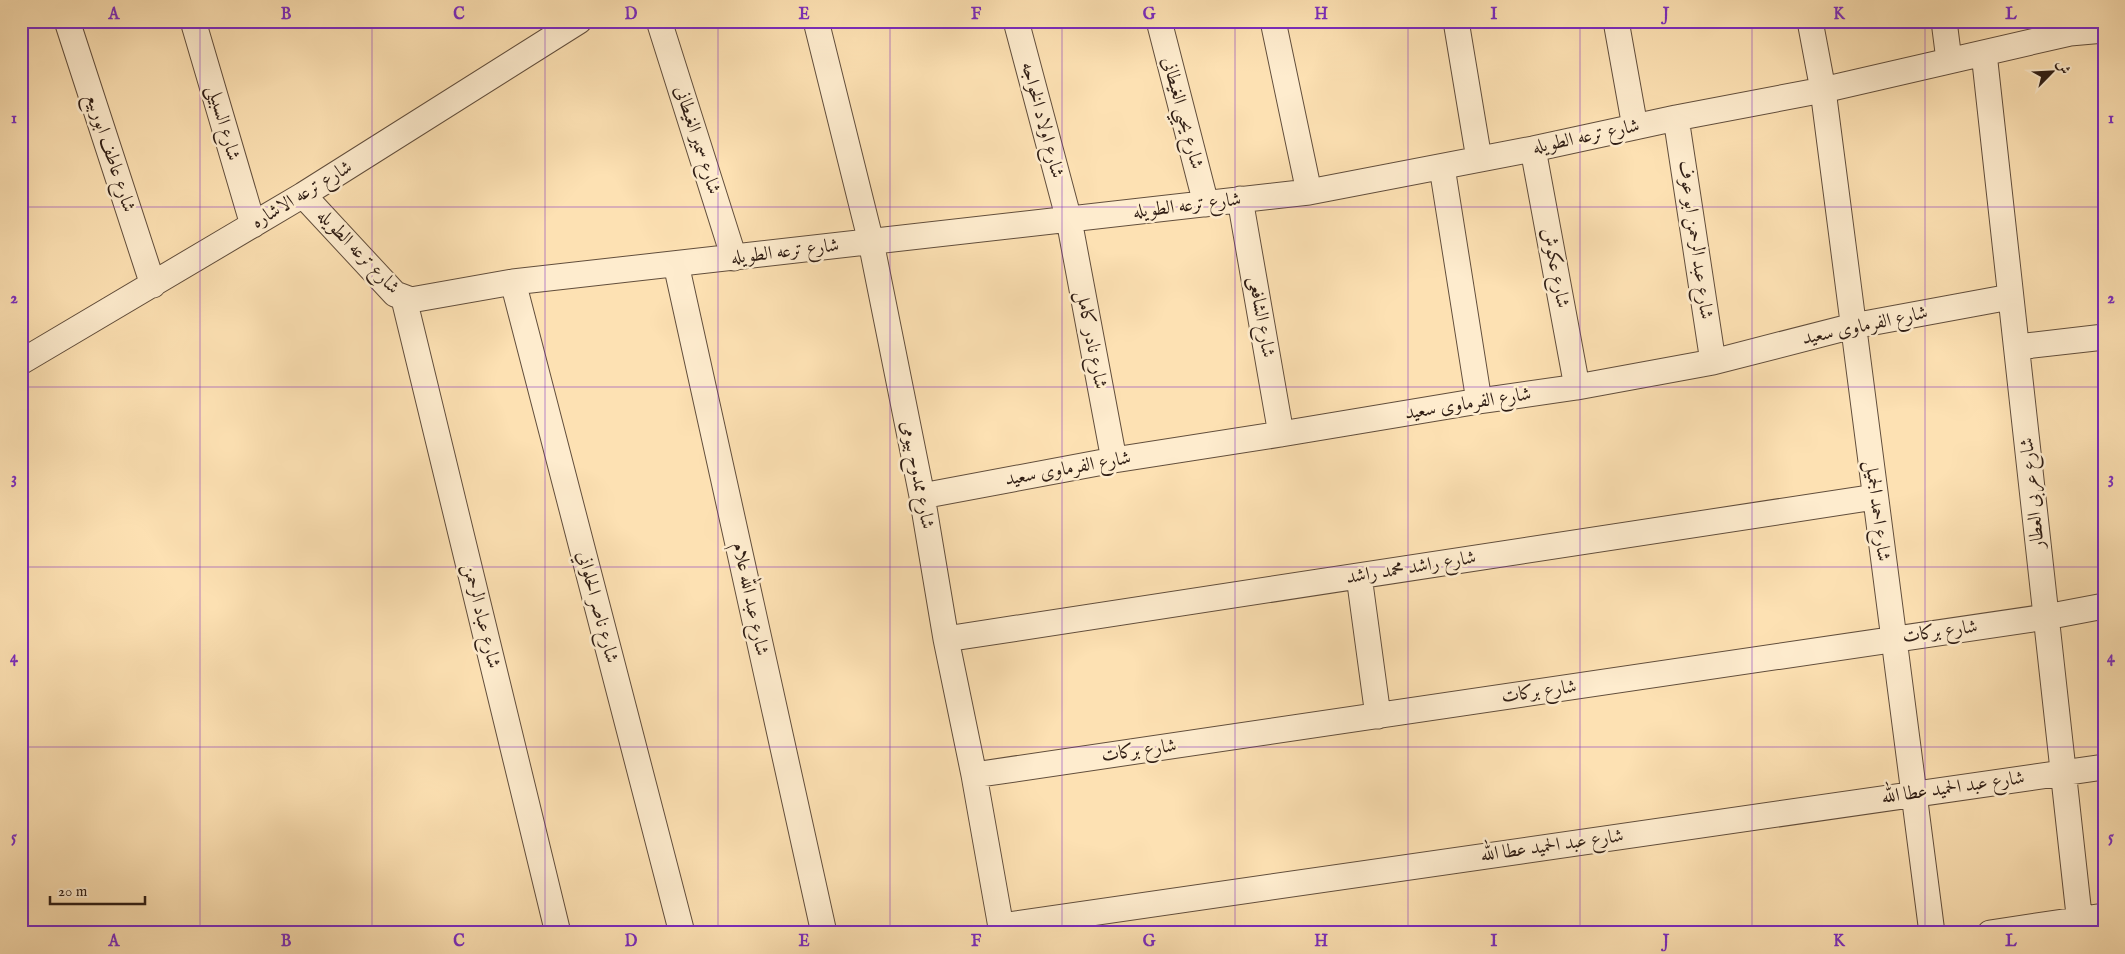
<svg xmlns="http://www.w3.org/2000/svg" width="2125" height="954" font-family="'IM FELL English',Amiri,serif">
<style>
.lines{fill:none;stroke-linecap:round;stroke-linejoin:round}
.minor-casing{stroke:#624e3c;stroke-width:27}
.minor{stroke:#feecce;stroke-width:25}
.grid{fill:none;stroke:#7b2cbf;stroke-width:1;stroke-opacity:0.55}
.labels{text-anchor:middle;dominant-baseline:central;stroke-width:5;stroke-linejoin:round;paint-order:stroke}
.street-label{font-size:19px;fill:#2f1d14;stroke:#feecce}
.neatline{fill:none;stroke:#7b2cbf;stroke-width:2}
.grid-label{font-size:16px;text-anchor:middle;font-weight:bold;fill:#7b2cbf}
</style>
<rect width="100%" height="100%" fill="#fde1b3"/>
<filter id="stains"><feTurbulence type="fractalNoise" baseFrequency=".004" numOctaves="4"/><feColorMatrix values="0 0 0 0 .2 0 0 0 0 .09 0 0 0 0 .02 0 0 0 .5 -.17"/></filter>
<radialGradient id="worn" r=".72"><stop offset=".6" stop-color="#630" stop-opacity="0"/><stop offset="1" stop-color="#630" stop-opacity=".3"/></radialGradient>
<g class="lines">
<g class="minor-casing">
<path id="minor" d="M67,21L153,285
M193,21L253,225
M659,21L734,258
M816,21L871,242L922,496L946,639L974,775L1002,933
M1016,21L1069,220L1114,460
M1159,21L1206,204
M1273,21L1309,192
M1456,21L1479,159
M1616,21L1635,127
M1810,21L1823,90L1932,933
M1944,21L1949,60
M1984,53L2081,933
M1676,118L1713,362
M1533,149L1577,387
M1442,167L1479,401
M303,195L395,294L411,300L513,282L1309,192L1533,149L1676,118L1823,90L2070,33L2104,30
M1240,199L1281,434
M676,264L824,933
M513,282L682,933
M404,299L558,933
M2017,347L2104,337
M21,362L303,195L579,21
M922,496L1114,460L1281,434L1479,401L1577,387L1713,362L1853,326L2010,297
M1359,576L1378,716
M946,639L1875,497
M974,775L2046,617L2104,606
M1001,926L2104,767
M1990,933L2104,916"/>
</g>
<use href="#minor" class="minor"/>
</g>
<path class="grid" d="M200,21V933M372,21V933M545,21V933M718,21V933M890,21V933M1062,21V933M1235,21V933M1408,21V933M1580,21V933M1752,21V933M1925,21V933M21,207H2104M21,387H2104M21,567H2104M21,747H2104"/>
<g class="labels">
<g class="street-label">
<text transform="translate(1182 113) rotate(75)">شارع يحيي الغيطانى</text>
<text transform="translate(1042 120) rotate(75)">شارع اولاد الخواجه</text>
<text transform="translate(223 123) rotate(74)">شارع السبيلى</text>
<text transform="translate(1586 137) rotate(-12)">شارع ترعه الطويله</text>
<text transform="translate(697 140) rotate(72)">شارع سمير الغيطانى</text>
<text transform="translate(110 153) rotate(72)">شارع عاطف ابوربيع</text>
<text transform="translate(302 195) rotate(-31)">شارع ترعه الاشاره</text>
<text transform="translate(1187 206) rotate(-7)">شارع ترعه الطويله</text>
<text transform="translate(1695 240) rotate(82)">شارع عبد الرحمن ابو عوف</text>
<text transform="translate(358 252) rotate(46)">شارع ترعه الطويله</text>
<text transform="translate(785 252) rotate(-7)">شارع ترعه الطويله</text>
<text transform="translate(1555 268) rotate(79)">شارع عكوش</text>
<text transform="translate(1261 317) rotate(80)">شارع الشافعى</text>
<text transform="translate(1865 326) rotate(-12)">شارع الفرماوى سعيد</text>
<text transform="translate(1091 340) rotate(79)">شارع نادر كامل</text>
<text transform="translate(1468 404) rotate(-9)">شارع الفرماوى سعيد</text>
<text transform="translate(1068 469) rotate(-10)">شارع الفرماوى سعيد</text>
<text transform="translate(917 475) rotate(79)">شارع ممدوح بيومى</text>
<text transform="translate(2033 493) rotate(-96)">شارع عربى العطار</text>
<text transform="translate(1877 511) rotate(83)">شارع احمد الجميل</text>
<text transform="translate(1411 568) rotate(-9)">شارع راشد محمد راشد</text>
<text transform="translate(750 599) rotate(78)">شارع عبد الله علام</text>
<text transform="translate(597 607) rotate(75)">شارع ناصر الحلواني</text>
<text transform="translate(481 616) rotate(76)">شارع عباد الرحمن</text>
<text transform="translate(1940 632) rotate(-8)">شارع بركات</text>
<text transform="translate(1539 692) rotate(-8)">شارع بركات</text>
<text transform="translate(1139 751) rotate(-8)">شارع بركات</text>
<text transform="translate(1953 788) rotate(-8)">شارع عبد الحميد عطا الله</text>
<text transform="translate(1552 846) rotate(-8)">شارع عبد الحميد عطا الله</text>
</g>
</g>
<rect width="2125" height="954" fill="none" stroke="#fde1b3" stroke-width="55"/>
<g transform="translate(2052 72) rotate(66)" stroke="#feecce" stroke-width="4" paint-order="stroke">
<path d="M0-4L9 19L0 12L-9 19Z" fill="#2f1d14"/>
<text y="-8" font-size="14" font-weight="bold" text-anchor="middle" fill="#2f1d14">ش</text>
</g>
<path d="M50 896v8h95v-8" fill="none" stroke="#2f1d14" stroke-width="2.5"/>
<text x="58" y="896" font-size="15" fill="#2f1d14" stroke="#feecce" stroke-width="4" paint-order="stroke">20 m</text>
<rect x="28" y="28" width="2070" height="898" class="neatline"/>
<g class="grid-label">
<text x="114" y="19">A</text>
<text x="286" y="19">B</text>
<text x="459" y="19">C</text>
<text x="631" y="19">D</text>
<text x="804" y="19">E</text>
<text x="976" y="19">F</text>
<text x="1149" y="19">G</text>
<text x="1321" y="19">H</text>
<text x="1494" y="19">I</text>
<text x="1666" y="19">J</text>
<text x="1839" y="19">K</text>
<text x="2011" y="19">L</text>
<text x="14" y="123">1</text>
<text x="2111" y="123">1</text>
<text x="14" y="303">2</text>
<text x="2111" y="303">2</text>
<text x="14" y="483">3</text>
<text x="2111" y="483">3</text>
<text x="14" y="662">4</text>
<text x="2111" y="662">4</text>
<text x="14" y="842">5</text>
<text x="2111" y="842">5</text>
<text x="114" y="946">A</text>
<text x="286" y="946">B</text>
<text x="459" y="946">C</text>
<text x="631" y="946">D</text>
<text x="804" y="946">E</text>
<text x="976" y="946">F</text>
<text x="1149" y="946">G</text>
<text x="1321" y="946">H</text>
<text x="1494" y="946">I</text>
<text x="1666" y="946">J</text>
<text x="1839" y="946">K</text>
<text x="2011" y="946">L</text>
</g>
<rect width="100%" height="100%" filter="url(#stains)"/>
<rect width="100%" height="100%" fill="url(#worn)"/>
</svg>
